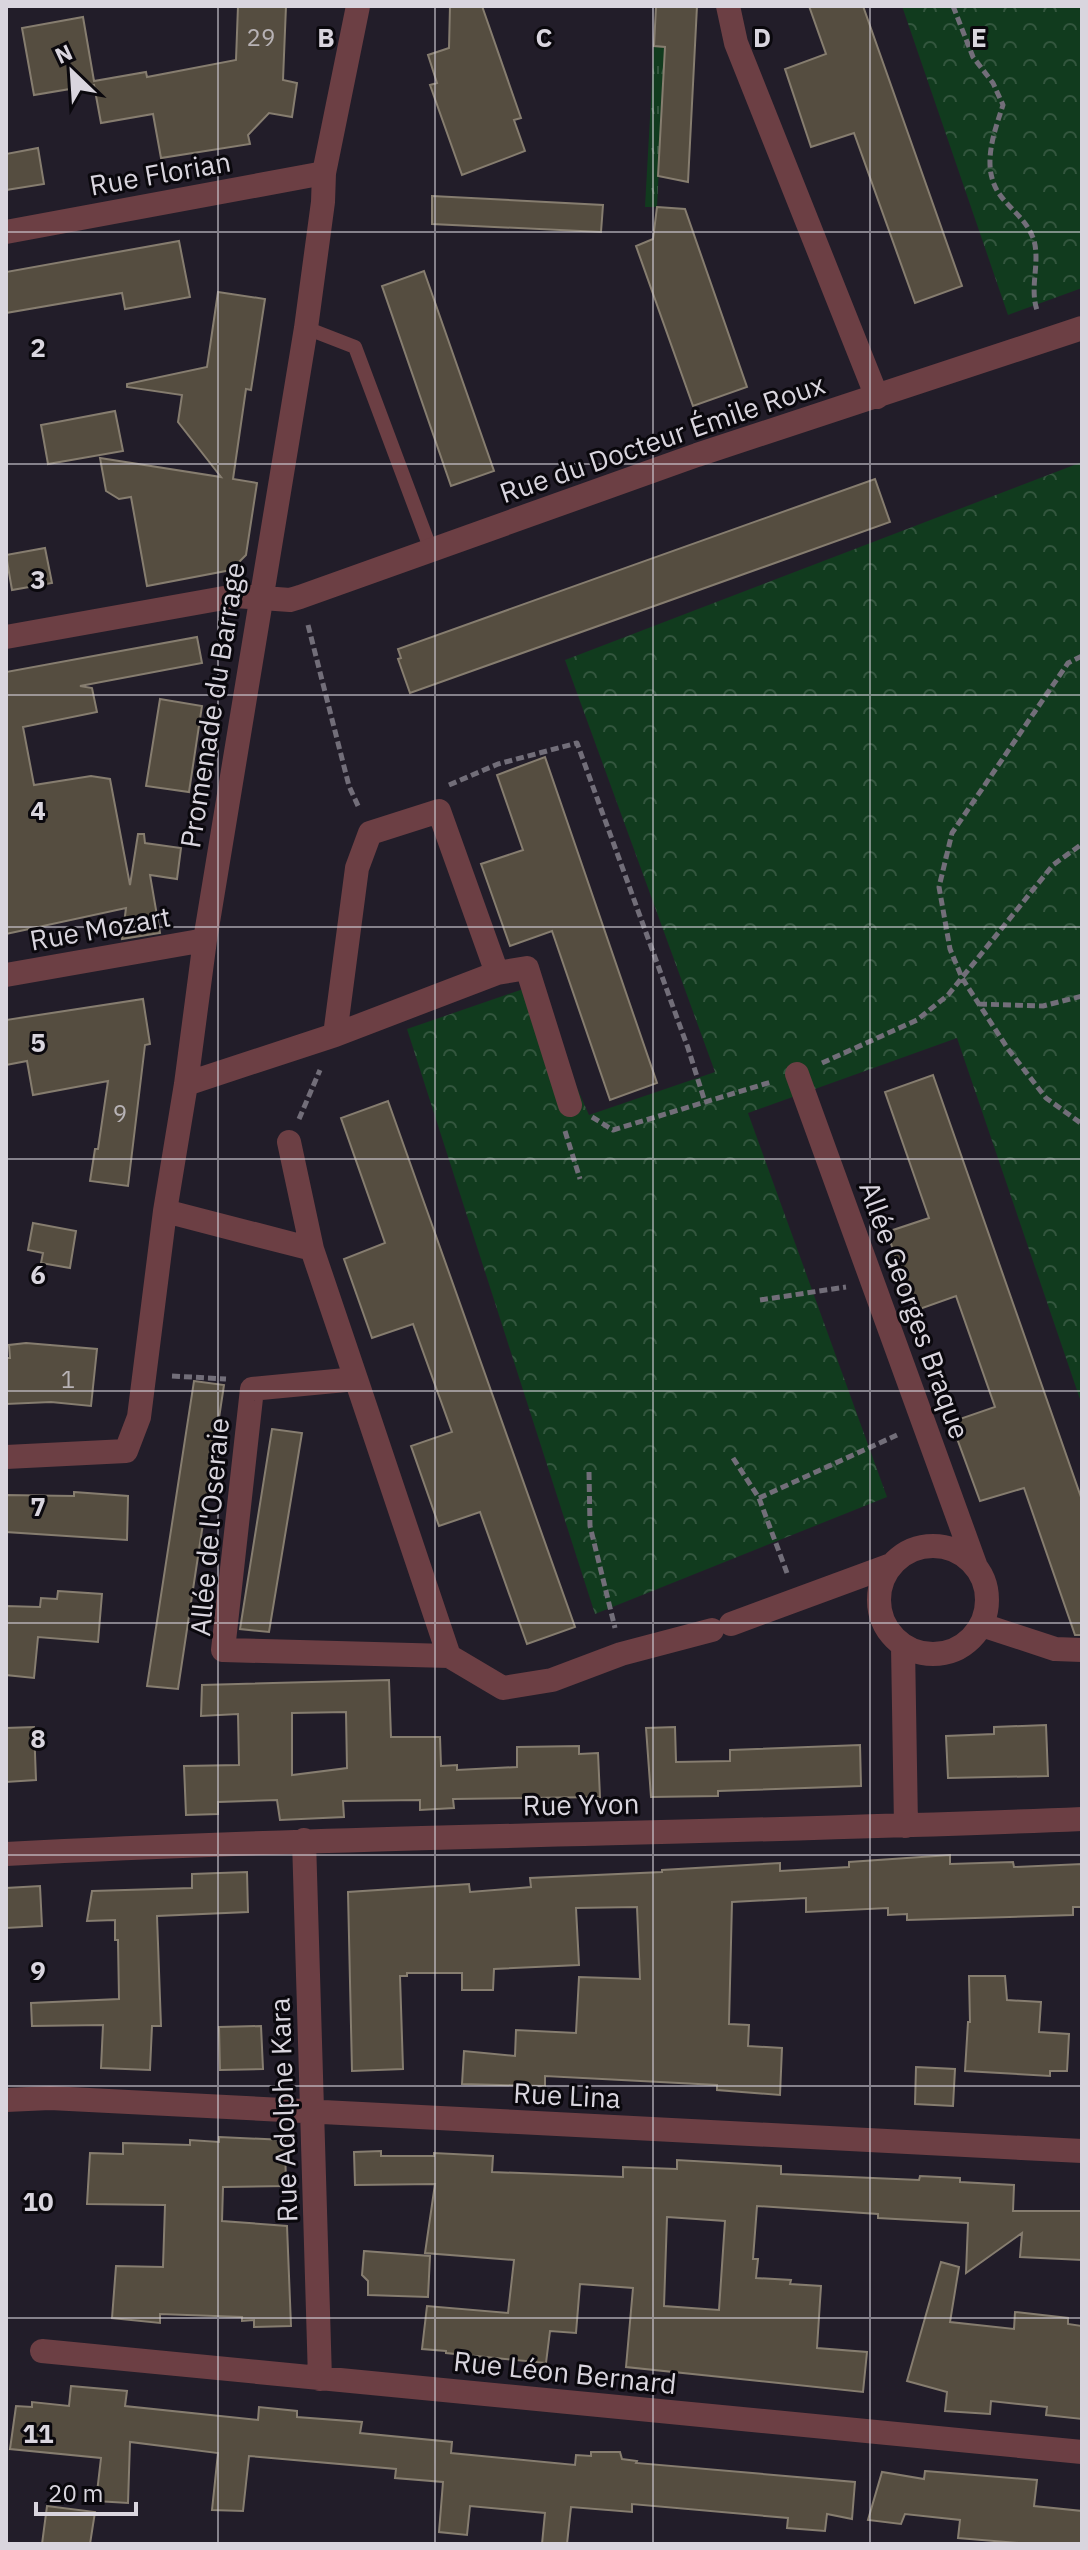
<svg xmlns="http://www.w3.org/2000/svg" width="1088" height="2550" font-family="'IBM Plex Sans',sans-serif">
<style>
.grass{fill:url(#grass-tufts)}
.park{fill:url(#park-crowns)}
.building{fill:#554d40;stroke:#867d6f;stroke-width:2;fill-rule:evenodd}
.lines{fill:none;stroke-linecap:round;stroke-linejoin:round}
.path{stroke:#726e79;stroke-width:5;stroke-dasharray:8 4;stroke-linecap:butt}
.service{stroke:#6c3f44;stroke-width:14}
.minor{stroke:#6c3f44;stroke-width:24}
.grid{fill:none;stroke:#d9d5de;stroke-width:2;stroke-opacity:0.55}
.labels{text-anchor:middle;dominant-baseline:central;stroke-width:6;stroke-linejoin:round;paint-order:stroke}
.number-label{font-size:24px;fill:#b8b3b6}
.street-label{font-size:28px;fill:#d9d5de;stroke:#0a080d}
.grid-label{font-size:26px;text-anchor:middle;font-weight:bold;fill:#d9d5de;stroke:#0a080d;stroke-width:6;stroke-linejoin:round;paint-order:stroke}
</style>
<defs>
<pattern id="grass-tufts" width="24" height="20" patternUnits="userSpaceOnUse" patternTransform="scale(2)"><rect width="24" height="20" fill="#113b1e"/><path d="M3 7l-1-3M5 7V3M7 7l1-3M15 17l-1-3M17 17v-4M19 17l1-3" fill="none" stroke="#33563e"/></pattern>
<pattern id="park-crowns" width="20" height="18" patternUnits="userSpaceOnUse" patternTransform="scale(2)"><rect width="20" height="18" fill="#113b1e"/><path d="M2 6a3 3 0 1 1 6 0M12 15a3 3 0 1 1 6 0" fill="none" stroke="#33563e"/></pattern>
</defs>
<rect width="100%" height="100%" fill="#221d29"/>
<path class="grass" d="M654,46L665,47L657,207H645Z"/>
<path class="park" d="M902,6H1082V288L1008,315Z
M1082,462V1405L957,1038L748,1113L887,1497L595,1614L407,1029L532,986L589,1115L715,1072L565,660Z"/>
<path class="building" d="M238,6H286L283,80L297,83L292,117L269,113L248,135L250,144L161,158L153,114L101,123L94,85L34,95L22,28L83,17L94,81L146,72L147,77L236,60Z
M450,6H482L521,118L514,120L525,151L462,175L430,85L437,83L428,55L449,48Z
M656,6H697L688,182L658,176L665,47L654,46Z
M809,6H863L962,286L915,303L854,133L811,147L785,69L826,54Z
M38,148L44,184L6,190V154Z
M432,196L603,205L601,232L432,224Z
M657,207L685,209L747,387L693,406L636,246L653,239Z
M179,241L190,297L125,309L122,293L6,313V272Z
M424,271L494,471L451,486L382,286Z
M218,292L265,299L251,390L246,389L233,479L257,483L246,555L231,570L147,586L131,497L119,499L106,491L100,458L221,477L178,422L182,395L127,387V384L207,367Z
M115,411L123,451L48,464L41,425Z
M875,479L890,522L410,693L398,659L401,658L398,649Z
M45,548L52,583L12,590L6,555Z
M197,637L202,663L80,686L92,688L97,712L23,727L34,785L91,776L110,779L130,885L138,834H144L145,843L181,848L177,879L150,875L160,933L122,939L126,908L6,934V672Z
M160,699L202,706L189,792L146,786Z
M545,757L657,1083L610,1100L552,931L510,946L481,864L523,850L497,775Z
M143,999L150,1044L145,1045L128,1186L90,1181L95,1149H98L108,1081L33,1095L27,1061L6,1065V1020Z
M933,1075L1082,1500V1635H1075L1024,1488L980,1501L951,1422L995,1407L956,1296L914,1311L887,1232L929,1218L885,1092Z
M388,1101L575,1627L527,1644L480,1512L439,1526L411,1446L452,1432L413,1324L372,1338L344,1259L385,1243L341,1118Z
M33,1223L76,1231L70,1268L41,1263L43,1253L28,1250Z
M26,1343L97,1349L91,1406L51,1402L6,1404V1358H10L9,1345Z
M194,1381L224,1385L192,1596L178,1689L147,1686Z
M272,1429L302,1433L269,1632L240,1629Z
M74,1492L128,1496L127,1540L6,1532V1495L74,1496Z
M58,1591L102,1594L98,1642L38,1637L34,1678L6,1675V1606L40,1607L41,1598L57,1599Z
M389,1680L391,1737H440L441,1766L457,1765V1770L517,1767V1747L579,1746V1754L598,1753L600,1797L453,1799L454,1808L420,1810V1800L343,1801L344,1817L280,1820L277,1800L218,1802V1814L186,1815L184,1766L239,1765L238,1714L201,1716L202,1685ZM346,1712L347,1768L292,1775V1713Z
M1046,1725L1048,1776L948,1778L946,1736L994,1734V1727Z
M34,1727L36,1780L6,1782V1728Z
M675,1727L676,1762L730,1761V1750L860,1745L861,1786L718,1791V1796L651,1797L646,1728Z
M950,1855V1864L1013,1862L1014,1867L1082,1864V1907H1073V1915L907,1920V1914L888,1915V1908L806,1912V1898L732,1902L729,2024L749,2025L748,2046L782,2048L780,2095L717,2090V2085L545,2076V2086L462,2084L464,2051L515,2056L516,2030L576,2033L579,1977L640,1979L637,1907L576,1908L579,1965L494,1969L493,1990H462V1973H407V1976H400L403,2069L352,2071L348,1892L469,1884L470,1892L531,1887L530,1878L662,1872V1870L780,1863V1871L849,1867V1862Z
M247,1872L248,1912L157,1916L161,2026H152L150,2070L101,2068L103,2025L32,2026L31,2003L119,1999L118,1940H115V1920L87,1921L92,1891L192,1888V1874Z
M40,1886L42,1926L6,1928V1888Z
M969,1976H1005L1007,2000L1041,2002L1039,2032L1069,2034L1067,2071H1050V2076L965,2071L968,2022H970Z
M261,2026L263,2069L220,2070L219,2027Z
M916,2067L955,2069L953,2106L915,2104Z
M219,2137L285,2140L286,2186L223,2187L222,2221L287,2226L291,2326L254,2327V2320L242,2321V2317L160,2314V2323L112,2318L116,2266L163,2267L165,2205L87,2204L90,2153L123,2154V2143L190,2145V2140L219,2142Z
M381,2151V2156H434V2153L493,2156L492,2172L623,2177V2167L677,2169V2160L781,2166V2174L919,2180L920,2176L960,2178V2182L1014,2185L1013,2211H1082V2260L1020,2257L1022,2233L966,2273L968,2223L878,2218V2214L757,2206L753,2259H758L756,2278L791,2280L790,2284L821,2286L817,2348L867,2352L863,2392L626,2367L633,2288L580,2284L576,2333L550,2331L546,2363L446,2353V2351L422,2349L427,2306L508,2313L514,2260L425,2253L435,2184L355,2185L354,2152ZM667,2217L725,2221L719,2310L664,2306Z
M364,2251L430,2256L428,2297L368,2295V2281L362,2275Z
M941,2262L959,2267L950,2322L1014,2329L1015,2312L1068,2318V2324L1082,2326V2419L1046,2415L1047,2407L991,2401L990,2414L945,2411L947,2392L907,2381Z
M71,2386L127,2391L125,2406L258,2420L259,2407L297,2411V2417L362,2422L360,2433L452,2442L451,2453L575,2465L576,2455L591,2456V2452H620L622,2459L637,2461L636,2463L855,2482L852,2519L827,2514L825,2531L787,2528L788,2518L632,2504V2512L571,2507L567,2544H542L545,2513L470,2506L467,2535L439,2532L443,2482L395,2478L396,2469L249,2456L243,2511L212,2510L218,2453L130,2442L128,2503L96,2501L101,2458L10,2449L16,2406L32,2407V2402L69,2406Z
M925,2471L1037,2480L1034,2506L1082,2511V2544H1030L958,2538L960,2520L905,2514L901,2524L868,2520L882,2472L924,2479Z
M47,2506L95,2512L90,2544H42Z"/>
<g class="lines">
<path class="path" d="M953,6L973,57L993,83L1003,105C993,136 979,172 1004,200C1016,214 1031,225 1035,245C1039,268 1029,290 1038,313
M308,625L349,786L359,808
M1082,656L1068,663L952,833L939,887L950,949L962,978L1008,1049L1046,1098L1082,1124
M449,785L498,764L577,743L688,1048L705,1102
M979,1004L1043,1006L1082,996
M822,1063L917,1020L948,995L1053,865L1082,844
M592,1117L613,1130L771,1082
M299,1119L320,1070
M565,1131L580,1179
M760,1300L846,1287
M172,1376L226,1379
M733,1458L759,1498L787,1573
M589,1472L590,1526L615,1628
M759,1498L897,1435"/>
<path class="service" d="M306,328L355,347L431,550"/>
<path class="minor" d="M728,6L736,43L877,397
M6,232L324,173
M6,637L235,596L290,600L300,597L697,455L1082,328
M497,973L527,968L570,1105
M6,975L205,940
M797,1074L976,1567
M186,1084L335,1035L497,973L439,811L370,833L357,868L335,1035
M289,1142L312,1249L356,1379
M165,1211L312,1249
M6,1457L126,1451L139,1417L165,1211L186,1084L205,940L306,328L323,202L324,173L358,6
M879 1600a54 54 0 1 1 108 0a54 54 0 1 1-108 0Z
M731,1624L891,1565
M982,1625L1055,1649L1082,1650
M903,1646L906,1826
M449,1656L356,1379L252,1389L223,1650L449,1656L503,1688L552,1680L621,1654L712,1630
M304,1840L320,2379
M6,1854C364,1835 723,1834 1082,1819
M6,2100L50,2098L1082,2151
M42,2351L1082,2452"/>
</g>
<path class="grid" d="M218,6V2544M435,6V2544M653,6V2544M870,6V2544M6,232H1082M6,464H1082M6,695H1082M6,927H1082M6,1159H1082M6,1391H1082M6,1623H1082M6,1855H1082M6,2086H1082M6,2318H1082"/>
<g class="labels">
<g class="number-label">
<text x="261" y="37">29</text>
<text x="120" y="1113">9</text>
<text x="68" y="1379">1</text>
</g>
<g class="street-label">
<text transform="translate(160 173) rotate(-10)">Rue Florian</text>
<text transform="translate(662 438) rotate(-19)">Rue du Docteur Émile Roux</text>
<text transform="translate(212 705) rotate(-81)">Promenade du Barrage</text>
<text transform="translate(100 928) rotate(-10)">Rue Mozart</text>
<text transform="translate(915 1310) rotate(70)">Allée Georges Braque</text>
<text transform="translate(209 1527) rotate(-85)">Allée de l'Oseraie</text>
<text transform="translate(581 1804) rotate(-1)">Rue Yvon</text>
<text transform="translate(567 2095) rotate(3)">Rue Lina</text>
<text transform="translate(283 2110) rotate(-92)">Rue Adolphe Kara</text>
<text transform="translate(565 2372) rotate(6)">Rue Léon Bernard</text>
</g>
</g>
<g class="grid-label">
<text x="326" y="47">B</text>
<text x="544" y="47">C</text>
<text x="762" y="47">D</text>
<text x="979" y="47">E</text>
<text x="38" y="357">2</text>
<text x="38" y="589">3</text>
<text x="38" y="820">4</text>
<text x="38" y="1052">5</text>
<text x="38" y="1284">6</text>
<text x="38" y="1516">7</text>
<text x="38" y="1748">8</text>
<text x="38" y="1980">9</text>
<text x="38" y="2211">10</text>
<text x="38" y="2443">11</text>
</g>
<rect width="1088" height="2550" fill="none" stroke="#d9d5de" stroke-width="16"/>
<g transform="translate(72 72) rotate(335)" stroke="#0a080d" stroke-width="6" paint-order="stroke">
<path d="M0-6L14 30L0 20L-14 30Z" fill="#d9d5de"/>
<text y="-12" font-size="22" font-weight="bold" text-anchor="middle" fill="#d9d5de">N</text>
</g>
<path d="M36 2502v12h100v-12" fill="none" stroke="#d9d5de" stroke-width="4"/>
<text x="48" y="2502" font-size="24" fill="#d9d5de" stroke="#0a080d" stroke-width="6" paint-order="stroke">20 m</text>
</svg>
